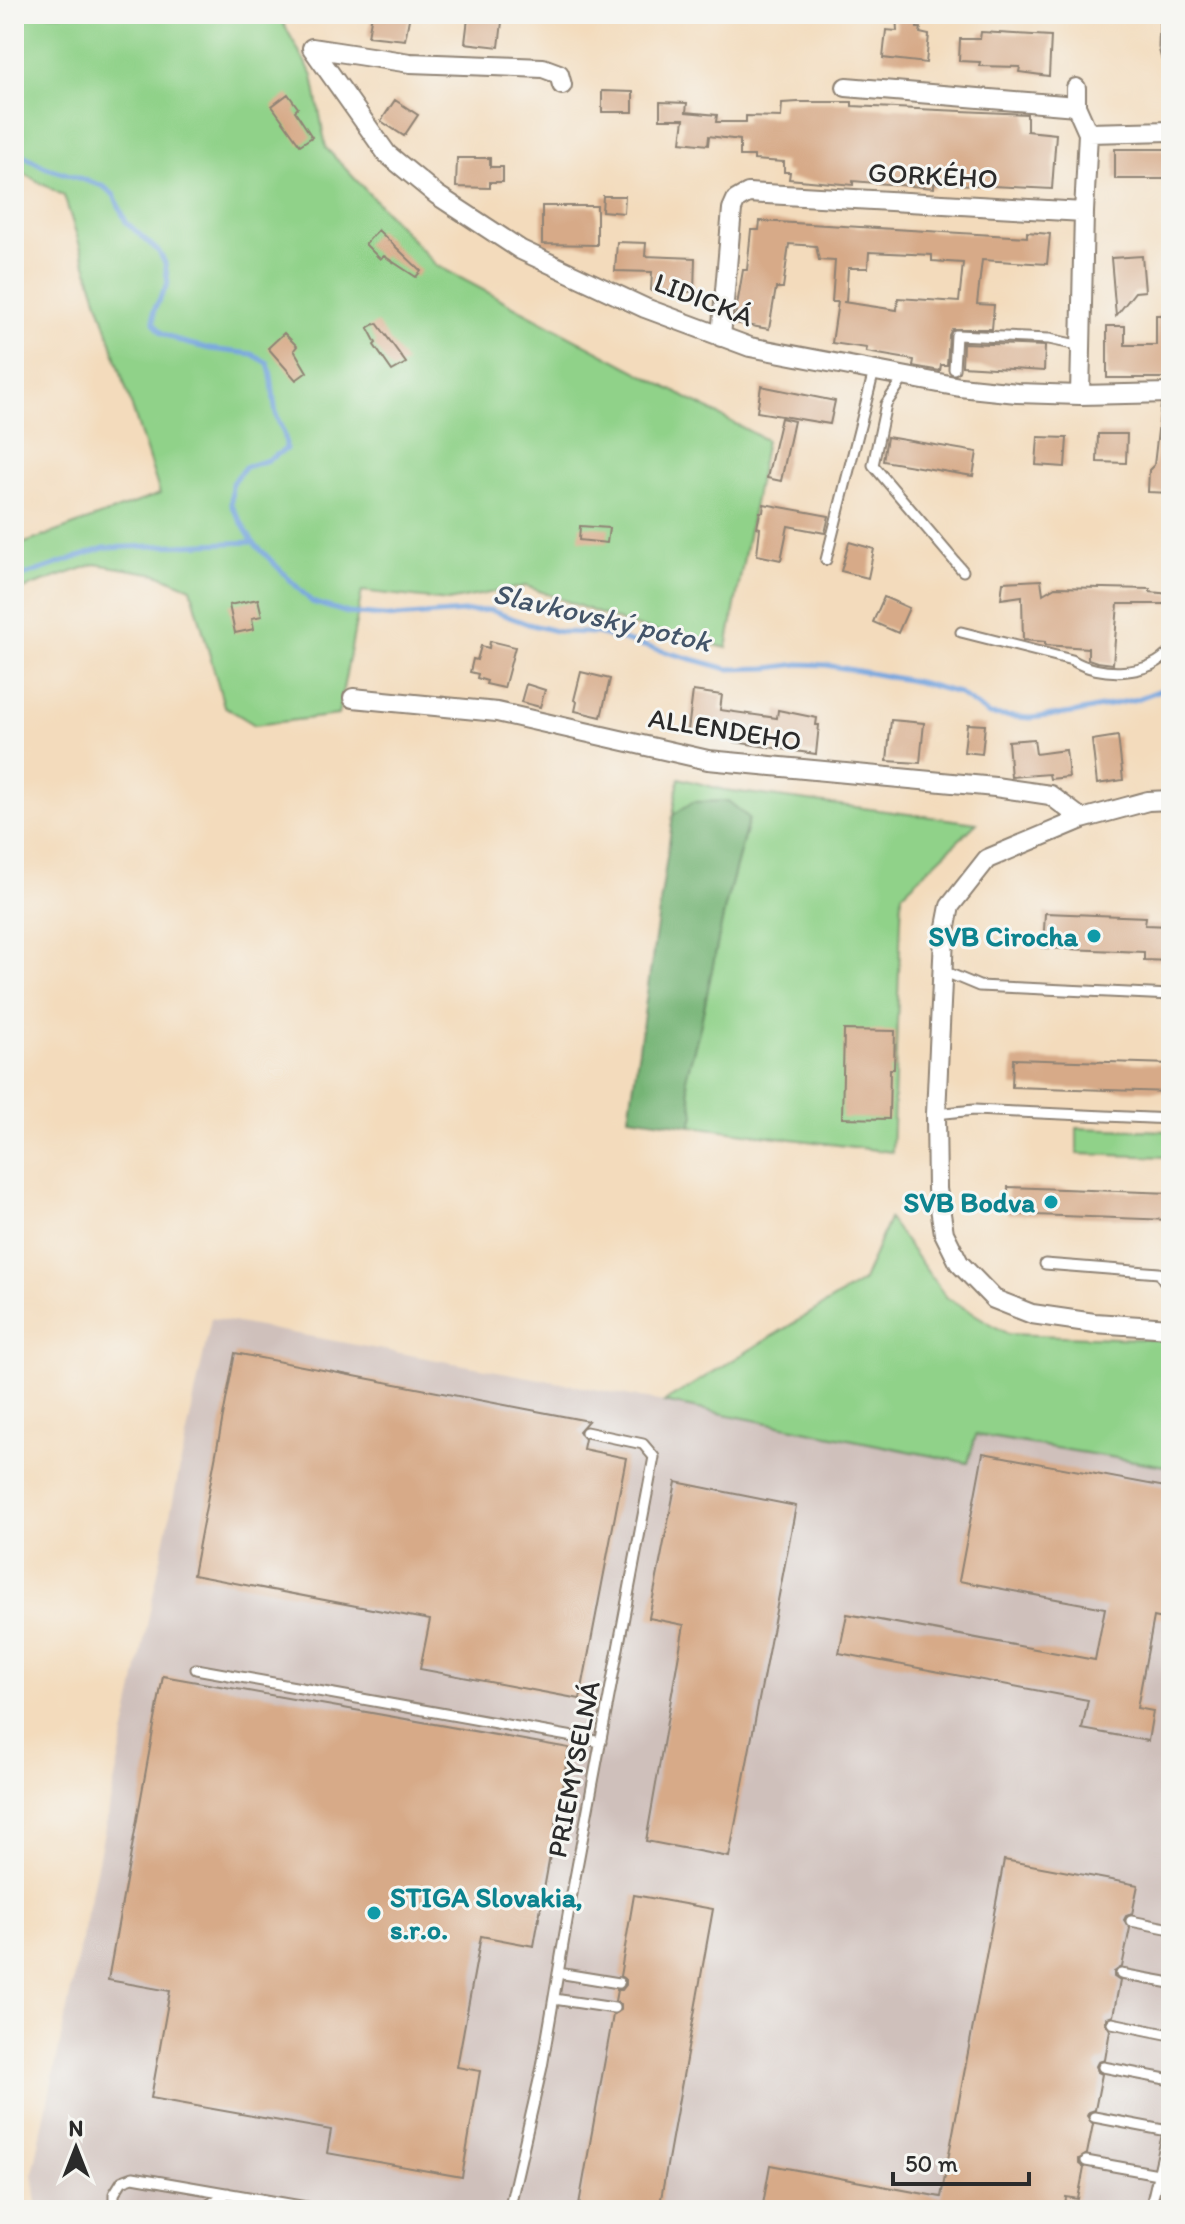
<svg xmlns="http://www.w3.org/2000/svg" width="1185" height="2224" font-family="Itim,sans-serif">
<style>
.industrial{fill:#cfc0bb}
.green{fill:#90d289;stroke:#5e7e5a;stroke-width:2}
.forest{fill:#74b475;stroke:#507050;stroke-width:2}
.lines{fill:none;stroke-linecap:round;stroke-linejoin:round}
.stream{stroke:#72a3dd;stroke-width:5}
.building{fill:#d7aa88;fill-rule:evenodd}
.service-casing{stroke:#8f8374;stroke-width:13}
.minor-casing{stroke:#8f8374;stroke-width:22}
.service{stroke:#fff;stroke-width:9}
.minor{stroke:#fff;stroke-width:18}
.culture-dot{fill:#0f9aa8;stroke:#f6f6f2;stroke-width:3}
.labels{text-anchor:middle;dominant-baseline:central;stroke-width:6;stroke-linejoin:round;paint-order:stroke}
.street-label{font-size:28px;fill:#2b2b2b;stroke:#f6f6f2}
.culture-label{font-size:28px;font-weight:bold;fill:#0d838f;stroke:#f6f6f2;text-anchor:end}
.water-label{font-size:30px;font-style:italic;fill:#445569;stroke:#f6f6f2}
</style>
<rect width="100%" height="100%" fill="#f6f6f2"/>
<filter id="ink" filterUnits="userSpaceOnUse"><feTurbulence type="fractalNoise" baseFrequency=".0125" numOctaves="2"/><feDisplacementMap in="SourceGraphic" scale="16" xChannelSelector="R" yChannelSelector="G"/><feConvolveMatrix kernelMatrix="1 2 1 2 8 2 1 2 1" color-interpolation-filters="sRGB"/></filter>
<filter id="wash" filterUnits="userSpaceOnUse"><feTurbulence type="fractalNoise" baseFrequency=".006" numOctaves="4" result="noise"/><feDisplacementMap in="SourceGraphic" scale="32" xChannelSelector="R" yChannelSelector="G"/><feGaussianBlur stdDeviation="1.8" result="paint"/><feColorMatrix in="noise" values="0 0 0 0 0 0 0 0 0 0 0 0 0 0 0 0 0 1.4 0 .05"/><feComposite in="paint" operator="in"/></filter>
<g filter="url(#wash)">
<rect width="100%" height="100%" fill="#f3dbbc"/>
<path class="industrial" d="M211,1318L664,1402L968,1463L975,1435L1171,1467V2210H38L33,2173Z"/>
<path class="green" d="M14,14H278L313,76L326,148L436,265L766,440L727,648L630,625L526,586L448,601L362,591L338,715L255,725L224,706L191,588L157,574L95,564L14,592V547L160,494L64,196L14,168Z
M679,778L724,790L977,823L902,894L892,1152L691,1126L694,1114L686,1078L700,1027L725,907L749,819L693,802L673,815Z
M1077,1128L1168,1131V1157L1077,1154Z
M889,1219L946,1297L1008,1334L1171,1340V1467L976,1435L968,1463L664,1402L863,1281Z"/>
<path class="forest" d="M728,801L749,818L725,907L700,1027L686,1078L694,1114L691,1126L629,1117L673,815L693,802Z"/>
<g class="lines">
<path class="stream" d="M14,150L45,167L103,186L114,195L126,222L159,252L165,263L168,283L154,310V323L162,333L182,342L210,349L252,354L268,363C274,381 272,399 277,417C281,431 286,430 286,449L268,460L245,467L232,483L231,505L253,542L312,602L348,613L395,617L490,610L528,624L560,632L597,633L728,669L769,668L799,664L826,665L918,682L958,693L989,715L1030,718L1073,713L1137,699L1171,686
M14,579L104,548L253,542"/>
</g>
<g id="blocks">
<path class="building" d="M372,14H410L405,40L368,36Z
M896,14H917V28H921L920,33L929,35L926,63L883,58L886,30L897,31Z
M468,18L502,22L499,47L465,43Z
M981,32L1051,36L1049,76L1019,72L1020,67L979,66L980,62L959,61L960,39H980Z
M602,91L633,92V112H602Z
M288,94L298,108L295,111L312,137L300,145L272,106Z
M395,100L418,115L404,136L381,121Z
M660,102L687,103L686,112L717,115L716,122H746V116L781,117L782,103L799,102H852V106L1027,114V131L1056,134L1052,189L934,183V188L853,181V185L789,179L790,172H784V162L754,160V156H740V140L709,136L708,145L681,142L684,119H660Z
M1115,149H1171V179H1115Z
M457,158H490V167H503V182H490V188L456,187Z
M603,196H625L624,213L602,211Z
M542,206H597V245L542,244Z
M760,221L1027,237V232L1050,234L1047,264L982,260L977,304L994,305L992,329H952L949,335L947,365H941L940,371L913,366L914,360L866,352L867,348L832,343L838,302H832L835,261L819,260L816,246L789,244L783,288H776L769,329L734,323L743,270H747L751,230H759ZM869,252L932,255V261L963,263L959,302L898,298L897,310L843,302H846L848,268H868Z
M378,230L421,271L416,277L384,256L380,259L365,244Z
M617,242L646,243L645,256L695,258L694,292L651,291L652,272L615,271Z
M1142,256L1145,291L1135,292L1116,316L1111,258Z
M1156,315H1171V378H1107V326H1125V345H1156Z
M377,323L406,363L392,371L374,345L376,343L368,328Z
M284,333L297,346L294,350L307,372L296,380L268,348Z
M963,343L1045,346L1044,371L962,366Z
M761,386L835,401L830,424L757,412Z
M1161,405H1171V493L1148,492L1149,470L1154,465Z
M781,418L794,421L781,481L767,478Z
M1098,434H1127L1126,463L1097,462Z
M887,437L977,452L973,476L883,461Z
M1038,437L1067,438L1065,467L1036,465Z
M764,504L829,516L825,533L788,526L781,560L757,555L760,528L757,527L760,512H763Z
M580,526L609,528L607,543L579,540Z
M849,542L874,549L868,578L841,571Z
M1041,580L1043,594L1055,587L1150,589V592L1171,594V604H1118L1113,664L1097,662L1088,659V648L1045,645V642L1023,640L1022,596L1001,599L1003,582Z
M884,597L909,608L898,633L873,622Z
M258,599L262,616L252,618L254,629L235,633L229,605Z
M490,641L515,647L504,688L486,684L487,681L477,678L478,674L470,672L473,659L477,660L481,646L489,648Z
M581,672L610,679L601,717L575,711L577,702L574,700Z
M526,684L545,690L540,707L521,702Z
M693,691L722,695L720,710L777,718L778,710L817,718L816,725H819L816,754L734,742L735,738L688,731Z
M891,720L924,723L920,763L887,761Z
M967,724L985,725L982,754L964,752Z
M1118,736L1123,780L1097,784L1092,740Z
M1034,739L1036,754L1066,750L1069,777L1050,779L1049,774L1011,777L1008,741Z
M1045,913L1146,917L1145,925L1171,926V961L1144,960V952L1043,948Z
M844,1030L895,1031L894,1069H890L889,1119L842,1118Z
M1013,1059L1171,1064V1092L1012,1087Z
M1008,1187L1171,1193V1220L1007,1214Z
M235,1353L588,1421L579,1431L585,1439L583,1449L626,1458L580,1699L420,1669L430,1620L193,1575Z
M983,1453L1171,1488V1621L1154,1617L1137,1708L1153,1711L1148,1741L1082,1729L1088,1700L839,1653L847,1614L1095,1660L1105,1608L959,1581Z
M676,1482L796,1506L729,1857L646,1841L684,1625L649,1618Z
M163,1676L569,1748L534,1946L481,1936L457,2067L480,2071L462,2177L327,2153L331,2130L151,2098L170,1991L108,1980Z
M1004,1860L1138,1885L1132,1914L1126,1916L1124,1920L1130,1928L1122,1967L1114,1972V1977L1120,1981L1113,2016L1107,2018L1105,2022L1110,2030L1105,2060L1098,2062L1096,2066L1098,2072L1102,2074L1095,2110L1089,2112L1087,2116L1093,2124L1087,2154L1079,2159V2164L1084,2168L1078,2199L1066,2197L1065,2210H762L770,2165L941,2197Z
M634,1895L713,1909L659,2210H578L613,2015L621,2010V2005L615,2001L617,1990H622L626,1985V1980L620,1976Z"/>
</g>
</g>
<g filter="url(#ink)">
<use href="#blocks" fill-opacity="0" stroke="#8f8374" stroke-width="2"/>
<g class="lines">
<g class="service-casing">
<path id="service" d="M1165,14L1164,47L1171,75
M954,369L956,335L1049,339L1082,346
M905,376L886,404L873,465L963,571
M826,560L874,371
M961,632L1072,660C1099,677 1149,677 1171,650
M943,971L979,986L1171,995
M936,1114L974,1110L1171,1119
M1045,1264L1159,1273L1171,1291
M196,1669L601,1742
M1131,1921L1171,1929
M558,1973L619,1983
M1121,1974L1171,1983
M554,1999L614,2008
M1112,2023L1171,2035
M1103,2067L1171,2080
M1094,2117L1168,2131
M1086,2161L1158,2174
M114,2210V2194L122,2181L133,2177L324,2210
M200,2210L228,2193
M509,2210L542,2067L568,1915L654,1457L643,1444L586,1432
M1150,2210L1171,2120"/>
</g>
<g class="minor-casing">
<path id="minor" d="M312,48L387,154L437,195L521,250L645,308L750,347L960,387L1017,393L1080,395L1171,393
M312,48L410,63L543,68L559,74L562,85
M846,87L1076,106
M1076,88V106L1088,133L1084,212
M1088,133L1171,131
M721,337L732,209L736,200L748,193L1084,212L1080,395
M353,698L497,712L708,760L995,787L1050,795L1082,819L1148,801L1171,800
M1082,819L987,859L950,906L944,937L936,1114L937,1189L944,1233L959,1263L994,1299L1032,1314L1094,1323L1171,1328"/>
</g>
<use href="#service" class="service"/>
<use href="#minor" class="minor"/>
</g>
</g>
<g class="culture-dot">
<circle cx="1094" cy="936" r="8"/>
<circle cx="1051" cy="1202" r="8"/>
<circle cx="374" cy="1913" r="8"/>
</g>
<g class="labels">
<g class="street-label">
<text transform="translate(933 175) rotate(3)">GORKÉHO</text>
<text transform="translate(704 299) rotate(21)">LIDICKÁ</text>
<text transform="translate(725 729) rotate(9)">ALLENDEHO</text>
<text transform="translate(573 1769) rotate(-79)">PRIEMYSELNÁ</text>
</g>
<g class="culture-label">
<text x="1078" y="936">SVB Cirocha</text>
<text x="1035" y="1202">SVB Bodva</text>
<text x="390" y="1897" text-anchor="start">STIGA Slovakia,<tspan x="390" dy="32">s.r.o.</tspan></text>
</g>
<g class="water-label">
<text transform="translate(602 617) rotate(13)">Slavkovský potok</text>
</g>
</g>
<rect width="1185" height="2224" fill="none" stroke="#f6f6f2" stroke-width="48"/>
<g transform="translate(76 2148)" stroke="#f6f6f2" stroke-width="6" paint-order="stroke">
<path d="M0-6L14 30L0 20L-14 30Z" fill="#2b2b2b"/>
<text y="-12" font-size="22" font-weight="bold" text-anchor="middle" fill="#2b2b2b">N</text>
</g>
<path d="M893 2172v12h136v-12" fill="none" stroke="#2b2b2b" stroke-width="4"/>
<text x="905" y="2172" font-size="24" fill="#2b2b2b" stroke="#f6f6f2" stroke-width="6" paint-order="stroke">50 m</text>
</svg>
